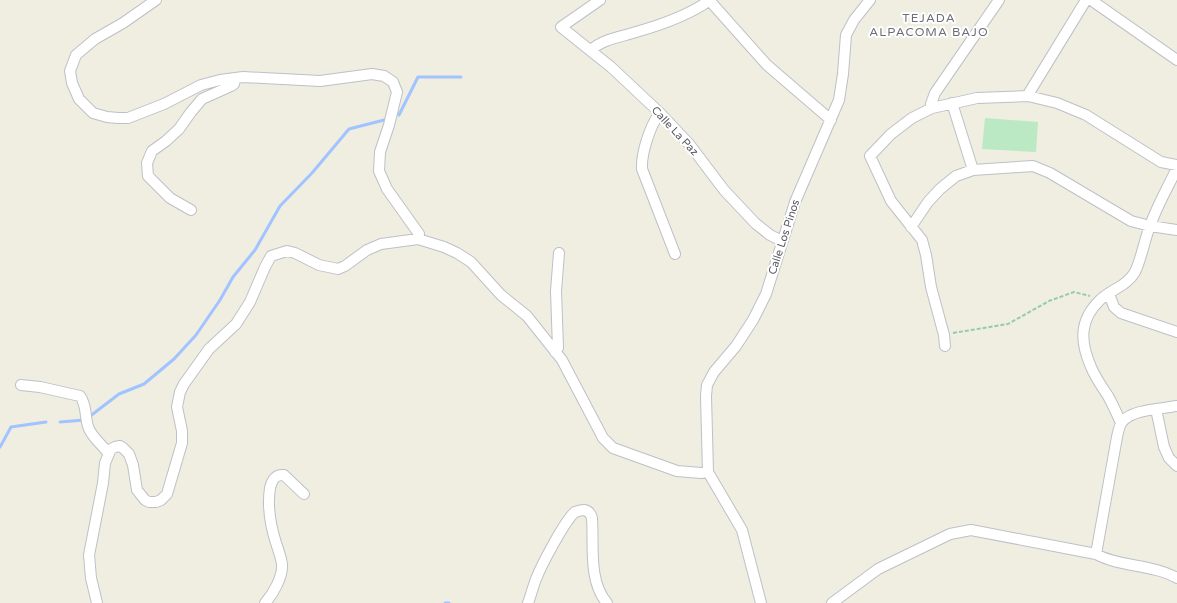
<svg xmlns="http://www.w3.org/2000/svg" width="1177" height="603" font-family="'Varela Round',sans-serif">
<style>
.green{fill:#bbe9c4}
.lines{fill:none;stroke-linecap:round;stroke-linejoin:round}
.stream{stroke:#a1c3ff;stroke-width:3}
.minor-casing{stroke:#bec0c7;stroke-width:12}
.path{stroke:#94cbae;stroke-width:2;stroke-dasharray:4 2;stroke-linecap:butt}
.minor{stroke:#fff;stroke-width:10}
.labels{text-anchor:middle;dominant-baseline:central;stroke-width:4;stroke-linejoin:round;paint-order:stroke}
.street-label{font-size:11px;fill:#5a5c64;stroke:#fff}
.neighbourhood-label{font-size:12px;letter-spacing:1px;fill:#6b6e76;stroke:#fff}
</style>
<rect width="100%" height="100%" fill="#efeee1"/>
<path class="green" d="M985,118L1038,122L1036,152L982,149Z"/>
<g class="lines">
<path class="stream" d="M399,115L418,77H461
M89,417L119,394L144,384L174,359L196,335L220,300L233,277L255,250L280,206L312,173L349,129L388,119
M60,422L84,420
M0,447L11,427L46,422
M445,603H449"/>
<g class="minor-casing">
<path id="minor" d="M156,0L123,23L95,39L76,55L70,71L72,83L79,99L93,113L107,117L118,118H128L164,104L201,85L220,80L243,77L320,81L372,74L384,76L393,82L397,92L389,125L380,152L379,171L387,189L419,234L418,239
M600,0L561,27L611,67L660,113L690,145L724,190L755,223L770,235L782,241
M709,0L767,65L831,120
M1091,0L1177,60
M591,50C603,39 621,37 636,32C661,25 688,16 710,0
M1028,96L1029,93L1086,0
M952,103L973,170
M932,108L931,104L935,93L999,0
M660,113C650,125 641,154 642,169L675,254
M191,210L170,198L148,176L147,163L152,151L166,141L179,129L191,112L202,99L231,86L234,84L235,79
M911,227L928,202L940,189L956,176L973,170L1033,166L1050,173L1131,221L1150,226L1177,230
M1109,294L1114,307L1121,313L1177,332
M945,346L944,335L931,287L926,255L922,240L891,201L870,156L891,134L912,118L932,108L977,98L1028,96L1057,103L1086,115L1161,162L1177,165
M555,352L558,348L556,291L559,253
M21,385L40,387L80,396C88,407 84,418 89,429C93,438 103,446 109,454
M1156,409L1164,447L1169,458L1177,466
M1121,423C1117,414 1113,405 1108,396C1102,387 1095,377 1091,367C1080,342 1079,320 1100,300C1110,290 1127,286 1135,272C1142,257 1144,241 1150,226C1157,206 1168,187 1177,168
M1096,554L1117,437C1118,433 1119,426 1122,422C1132,409 1162,409 1177,406
M97,603L91,578L89,555L103,483L105,463L111,449L115,447L120,446L123,448L129,454L133,465L137,490L145,500L149,502H156L161,500L167,494L182,443V431L177,407L180,392L184,384L209,349L236,324L250,302L265,267L271,256L287,251L295,253L319,265L338,269L345,266L367,250L381,244L418,239L444,247L457,253L471,262L501,295L527,316L562,360L603,438L613,448L677,471L701,473L708,472
M265,603C273,594 283,577 282,564C281,557 278,549 276,543C270,524 267,507 270,488C272,480 275,474 284,475L304,494
M528,603C531,595 533,587 536,579C541,566 565,520 575,512C578,511 581,510 584,510C589,511 591,514 592,518C594,545 588,581 607,603
M761,603L742,530L708,472L706,396L707,385L714,372L736,346L753,320L766,294L795,202L839,100L843,74L846,35L854,20L870,0
M832,603L878,569L950,534L971,530L1096,554C1119,567 1152,564 1177,578"/>
</g>
<path class="path" d="M953,333L1008,324L1049,301L1074,292L1090,296"/>
<use href="#minor" class="minor"/>
</g>
<g class="labels">
<g class="street-label">
<text transform="translate(675 131) rotate(47)">Calle La Paz</text>
<text transform="translate(784 237) rotate(-72)">Calle Los Pinos</text>
</g>
<g class="neighbourhood-label">
<text x="929" y="18">TEJADA<tspan x="929" dy="14">ALPACOMA BAJO</tspan></text>
</g>
</g>
</svg>
